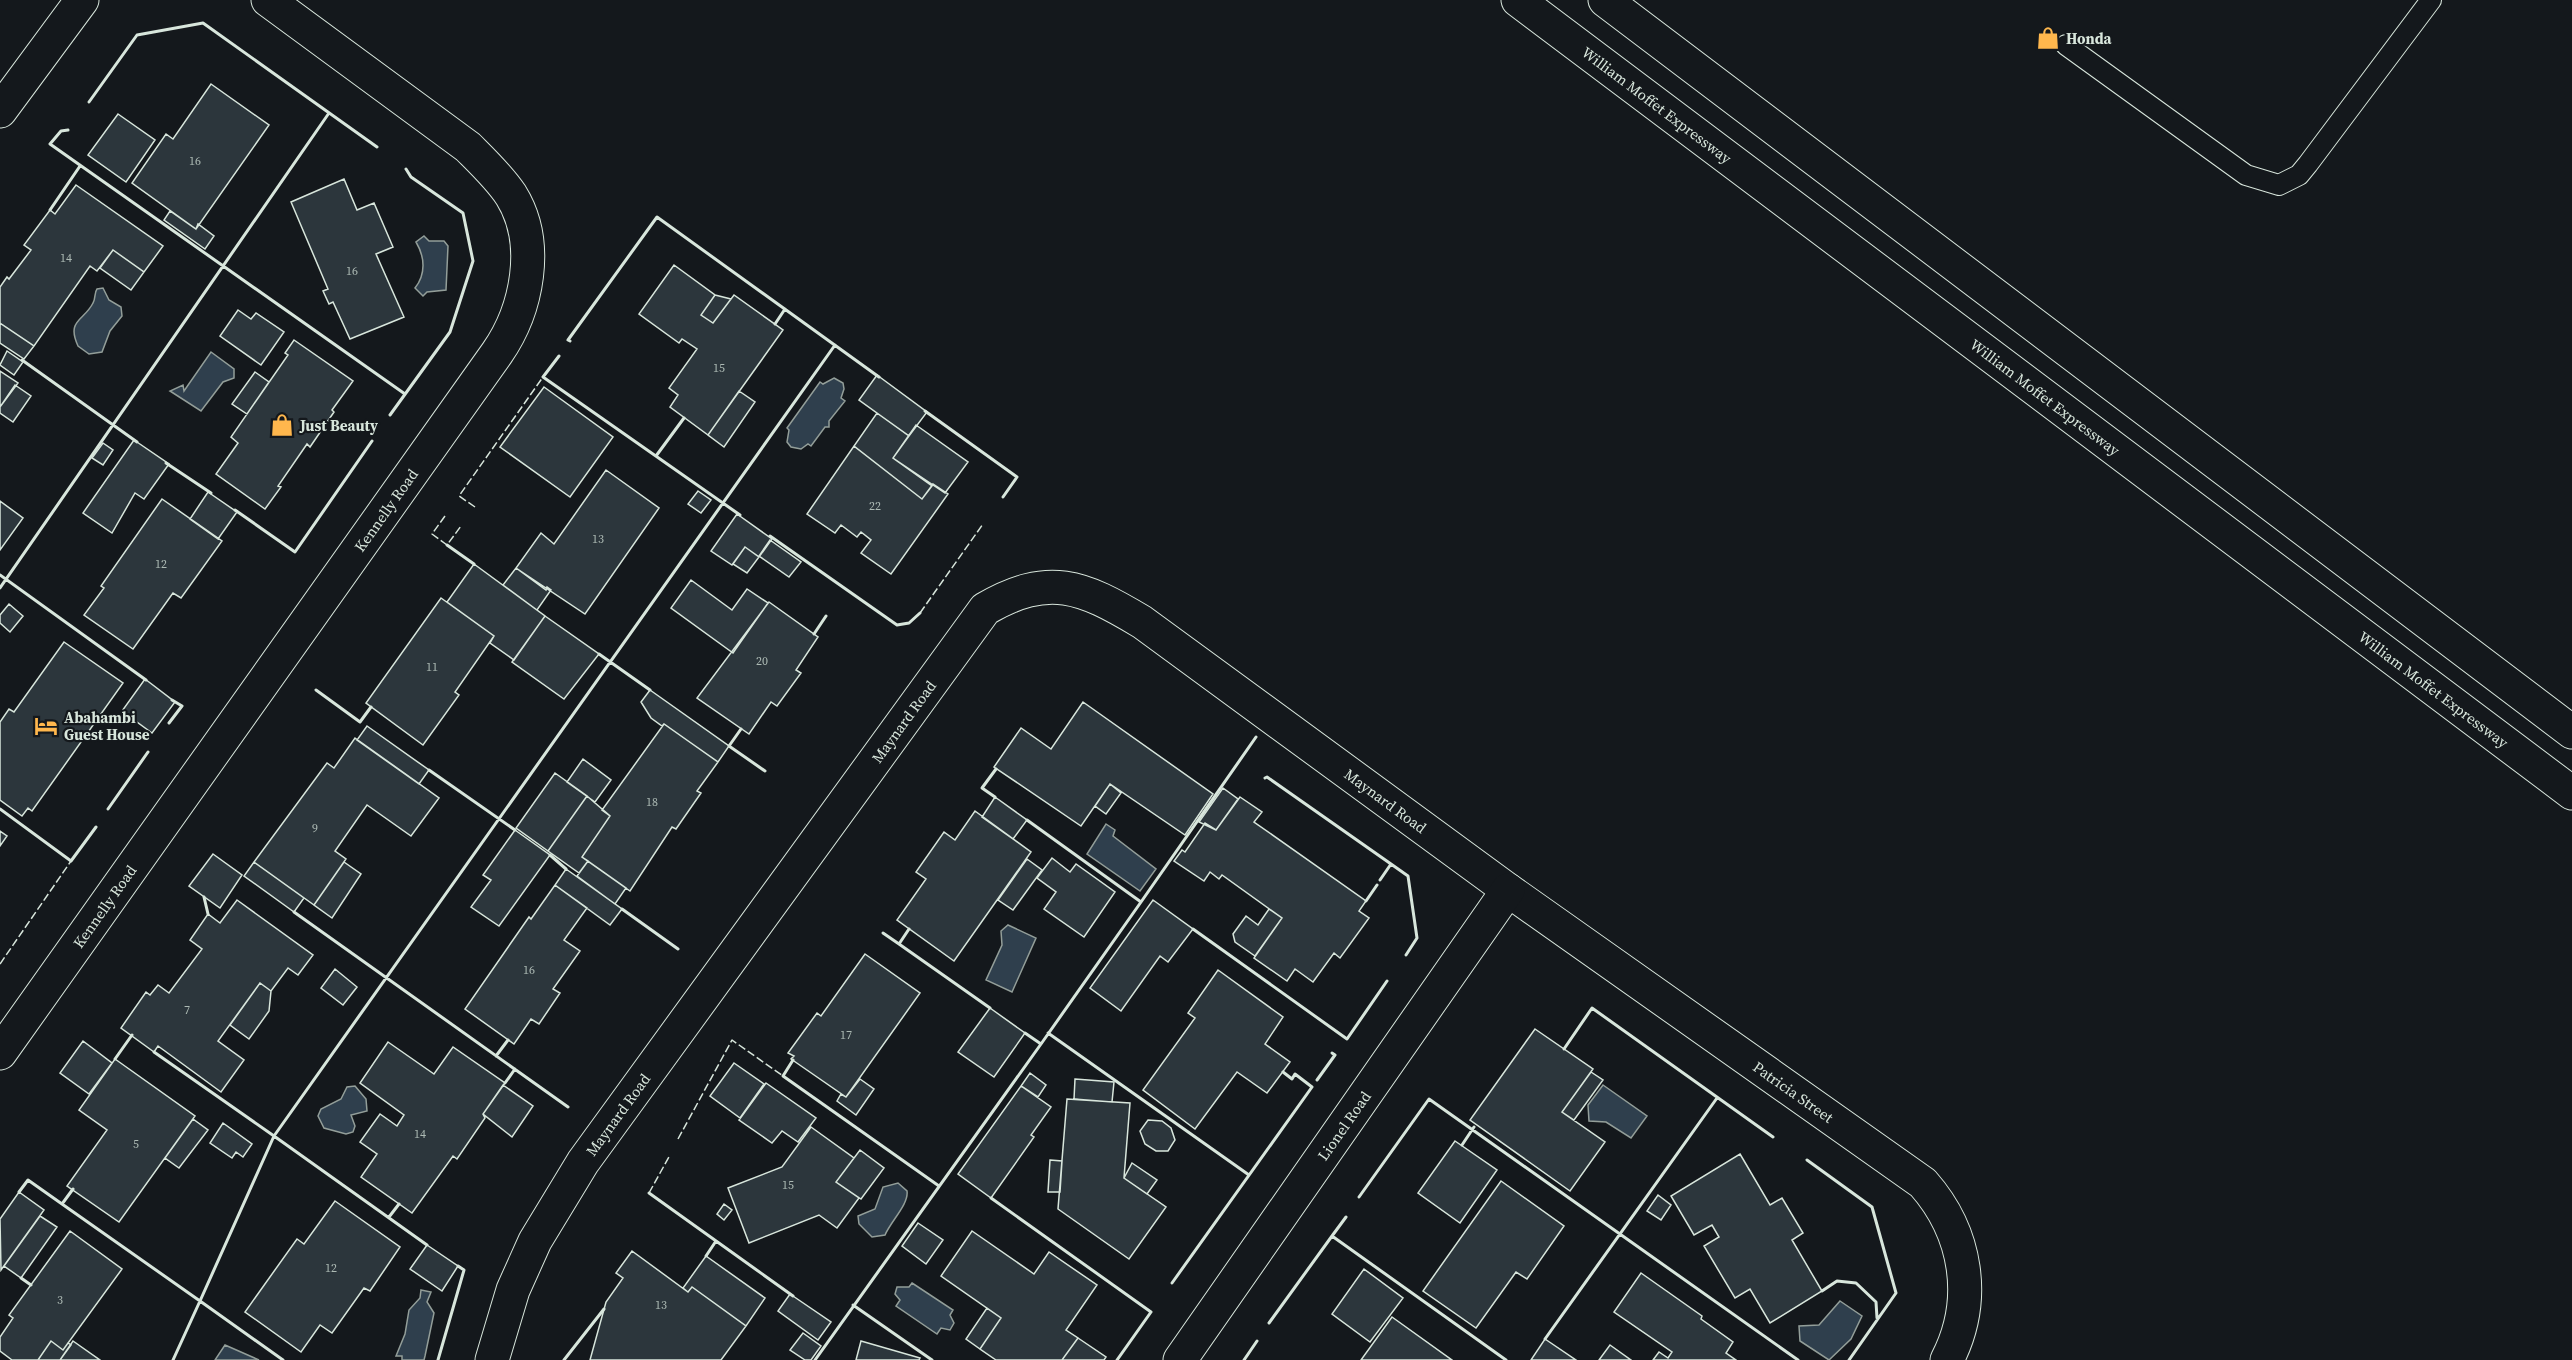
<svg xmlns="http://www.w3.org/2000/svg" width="2572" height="1360" font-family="'Source Serif 4',serif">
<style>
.water{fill:#2f3f4d;stroke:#939e99;stroke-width:1.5}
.building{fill:#2c363c;stroke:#d8e6dc;stroke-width:1.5}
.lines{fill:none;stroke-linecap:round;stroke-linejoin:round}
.service-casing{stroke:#d8e6dc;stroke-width:22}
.minor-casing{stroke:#d8e6dc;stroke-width:35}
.primary-casing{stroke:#d8e6dc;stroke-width:35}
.service{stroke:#14181c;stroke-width:20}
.minor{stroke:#14181c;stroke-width:33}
.primary{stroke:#14181c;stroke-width:33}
.fence{stroke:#d8e6dc;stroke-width:1.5;stroke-dasharray:8 3;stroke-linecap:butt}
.wall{stroke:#d8e6dc;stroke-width:3}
.labels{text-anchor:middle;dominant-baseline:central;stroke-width:4.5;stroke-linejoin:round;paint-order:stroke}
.number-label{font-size:12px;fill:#adbab4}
.poi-label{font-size:15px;font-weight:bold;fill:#d8e6dc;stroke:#14181c;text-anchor:start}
.street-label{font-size:15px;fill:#d8e6dc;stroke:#14181c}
</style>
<rect width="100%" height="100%" fill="#14181c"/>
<path class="water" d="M424,236L429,241H444L448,246L446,290L427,292L423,296L415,288C426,274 425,257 416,242Z
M103,288L109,300L121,307L122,316L110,331L102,352L89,354L78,346C66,320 84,321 93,303C96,298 94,293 97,289Z
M211,352L234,369V378L223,382L201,411L170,391L183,385L184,391Z
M834,378L843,383L844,389L841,398L845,401L829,421V427H825L811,446L808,444L801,449L791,447L787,442L789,430L787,428L820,382L823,384Z
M1106,824L1115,830L1113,836L1156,869L1140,891L1087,854Z
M1008,925L1036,938L1012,992L986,980L1002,945L1001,931Z
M1603,1085L1647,1116L1631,1138L1606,1122L1589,1121L1588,1105Z
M355,1086L366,1099L367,1111L351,1115L355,1126L353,1132L346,1134L324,1128L318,1116L321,1109L341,1099L347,1087Z
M898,1183L907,1191C909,1204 891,1221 885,1235L872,1237L859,1224L858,1216L875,1209L883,1187Z
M912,1283L953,1310L950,1315L954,1323L950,1330L941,1328L937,1334L896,1306L900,1300L895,1294L897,1287H909Z
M421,1290L431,1292L427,1302L434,1313L425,1356L424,1360H402V1356H396L405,1334L409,1310L420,1298Z
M1840,1301L1862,1316L1851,1339L1829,1360L1800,1341L1799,1326L1819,1325Z
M225,1345L259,1360H215Z"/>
<path class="building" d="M211,84L269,125L196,229L132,183L166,134L173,139Z
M118,114L155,140L126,182L88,155Z
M344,179L357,210L374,203L393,247L376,254L404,317L350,339L333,302L329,304L323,291L328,289L291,202Z
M76,185L163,246L144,272L113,250L97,271L90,266L34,346L0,323V287L7,277L9,279L31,250L24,245L50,210L55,214Z
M170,211L196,229L198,224L214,236L205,249L164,220Z
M113,250L144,272L131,290L100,268Z
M674,265L715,295L701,315L713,323L734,295L783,330L708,435L670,407L678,395L669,388L697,349L682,339L679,343L639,314Z
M715,295L731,299L713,323L701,315Z
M238,310L251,319L256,313L284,332L261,365L220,336Z
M0,323L34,346L24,359L0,343Z
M294,340L353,381L332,410L334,412L310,447L307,444L278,486L281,487L265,509L216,474L238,443L231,437L288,355L285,353Z
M7,351L23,362L14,375L0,365Z
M0,371L18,383L0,407Z
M255,372L269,382L247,414L232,404Z
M877,375L927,412L909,436L859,400Z
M15,385L31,396L13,422L0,413V407Z
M544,387L613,437L570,497L500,447Z
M739,391L755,402L724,447L708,435Z
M877,413L909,436L893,458L932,486L922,499L854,446Z
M916,425L968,462L945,493L893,458Z
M134,440L169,464L144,499L135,493L112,533L83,513Z
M103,443L113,450L103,465L92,458Z
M854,446L922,499L933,484L948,494L891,574L861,553L871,540L861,532L857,537L841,525L835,533L807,514Z
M606,470L659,508L585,614L516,568L541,533L554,544Z
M698,491L711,500L701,513L688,504Z
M208,492L237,512L218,539L190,519Z
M162,499L222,541L181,598L173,593L133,649L84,615L104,588L101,586Z
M0,501L23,518L0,550Z
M737,514L772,539L759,557L745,547L732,565L711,551Z
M770,540L801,562L789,577L759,556Z
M745,547L759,557L747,573L733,564Z
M474,564L545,616L514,660L490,643L494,636L447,602Z
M516,568L546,590L547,587L551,590L537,610L503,585Z
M691,580L732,610L747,589L768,603L733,653L671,608Z
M441,598L494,636L455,692L459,695L423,745L366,703Z
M769,602L818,637L796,670L801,673L777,706L771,702L749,734L697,698Z
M9,604L23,616L10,632L0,623V615Z
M545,616L599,654L564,699L512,662Z
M64,642L123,683L32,811L28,808L22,816L0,800V722L9,709L14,712Z
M145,679L175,702L152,733L122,711Z
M650,690L729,746L718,762L664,724L662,726L651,718L641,702Z
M1083,702L1213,794L1185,835L1110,784L1081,826L994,767L1021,728L1051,749Z
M664,724L718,762L697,791L701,793L676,829L672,827L630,891L582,857L610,816L602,810Z
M367,726L429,770L419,784L357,740Z
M355,738L439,798L411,836L367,805L335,851L346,859L314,905L254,862L327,763L334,768Z
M583,759L611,780L595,802L567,782Z
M555,773L587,796L548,851L516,828Z
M1110,784L1121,793L1106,814L1095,806Z
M1223,788L1238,799L1216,830L1199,822Z
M587,796L610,816L582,857L588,861L579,873L548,851Z
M995,797L1027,820L1013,839L982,817Z
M1240,797L1262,812L1254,822L1366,901L1359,911L1369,918L1340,958L1334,953L1313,982L1295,969L1287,981L1254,958L1282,918L1222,875L1219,879L1210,872L1204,881L1174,861L1182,850L1185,852L1205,823L1216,830Z
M975,811L1031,852L954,961L897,920L926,879L916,872L944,832L955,840Z
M515,830L550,855L499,926L471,907L491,880L483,875Z
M0,831L7,836L0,846Z
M213,854L242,875L220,908L189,886Z
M1052,858L1070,872L1076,864L1115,892L1084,937L1044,909L1056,892L1037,878Z
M1027,859L1042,870L1013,910L998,900Z
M588,861L626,888L615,904L577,876Z
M254,862L304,898L294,912L244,876Z
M344,862L361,874L332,918L314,905Z
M566,869L622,909L610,925L555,885Z
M555,885L587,908L564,940L580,951L553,989L560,993L539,1024L531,1019L514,1044L465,1009L529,917L531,919Z
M237,900L313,955L298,975L288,968L271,991L260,983L218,1041L244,1060L221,1092L158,1046L154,1052L121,1028L146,992L150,995L158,985L169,993L202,949L190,940L208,914L220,923Z
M1153,900L1193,929L1168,962L1160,956L1121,1011L1090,988Z
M1269,909L1282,918L1255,956L1235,942L1233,934L1246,916L1258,925Z
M865,954L920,993L846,1097L791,1059L794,1056L788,1053L817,1013L821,1016Z
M335,969L357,987L343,1005L321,988Z
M1218,970L1283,1017L1265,1044L1290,1062L1267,1093L1237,1072L1195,1129L1143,1090L1195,1018L1188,1013Z
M260,983L271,991L269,1011L249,1039L230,1025Z
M990,1008L1025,1033L994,1077L958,1052Z
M1535,1029L1593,1069L1562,1112L1605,1142L1570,1191L1470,1120Z
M83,1041L112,1063L89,1094L60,1073Z
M388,1042L434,1074L453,1047L505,1083L483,1114L485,1118L457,1159L453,1156L412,1213L361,1177L377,1154L360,1142L380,1114L397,1126L404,1115L360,1083Z
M115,1059L195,1116L119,1222L67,1186L107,1130L79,1110Z
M734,1063L764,1084L740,1118L710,1096Z
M1591,1072L1603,1080L1574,1120L1562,1112Z
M1030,1073L1046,1085L1038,1097L1021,1086Z
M860,1079L874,1089L856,1115L837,1101L841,1094L846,1097Z
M1075,1079L1114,1082L1112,1102L1074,1099Z
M766,1083L816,1118L798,1142L782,1131L772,1143L739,1120Z
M503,1085L533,1106L512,1137L483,1114Z
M1021,1086L1051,1107L1031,1135L1034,1137L991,1198L958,1174Z
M1067,1099L1130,1103L1124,1178L1166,1207L1129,1259L1058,1209Z
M193,1119L208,1130L179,1168L165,1158Z
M1148,1120L1162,1121L1171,1128L1175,1140L1168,1151H1156L1145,1144L1140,1131Z
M223,1123L252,1144L243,1157L236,1152L232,1158L210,1143Z
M811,1127L854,1158L836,1182L859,1198L837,1228L819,1215L749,1243L728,1188L782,1167Z
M1455,1141L1497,1170L1460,1223L1418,1193Z
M860,1150L884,1168L861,1199L836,1182Z
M1740,1154L1770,1205L1782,1198L1803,1233L1792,1240L1822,1291L1770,1323L1750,1289L1735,1298L1704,1246L1719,1237L1712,1225L1694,1235L1671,1196Z
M1050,1160L1062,1161L1060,1192H1048Z
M1132,1163L1157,1180L1147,1194L1124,1178Z
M1501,1181L1564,1226L1527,1279L1516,1272L1476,1328L1423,1291Z
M19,1192L44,1210L1,1270L0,1219Z
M1658,1195L1671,1205L1661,1220L1647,1211Z
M335,1201L400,1247L370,1291L364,1288L332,1333L320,1325L301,1352L245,1312L297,1239L304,1244Z
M724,1204L732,1210L724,1220L717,1214Z
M40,1216L57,1227L21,1278L4,1266Z
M918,1223L943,1240L926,1264L902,1246Z
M70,1231L122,1269L63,1350L51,1341L38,1360H12L0,1351V1337L13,1318L9,1315Z
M972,1231L1034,1274L1049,1252L1097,1285L1066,1330L1078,1338L1062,1360H996L980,1349L1001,1318L941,1276Z
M427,1245L458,1266L442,1291L410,1269Z
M632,1251L688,1292L692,1287L746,1326L721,1360H590L606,1302L623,1278L616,1273Z
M706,1256L765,1298L746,1326L692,1287L688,1292L683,1288Z
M1364,1269L1403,1298L1370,1342L1332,1314Z
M1641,1273L1702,1316L1701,1319L1733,1342L1726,1353L1736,1360H1653L1659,1352L1668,1358L1672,1352L1614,1312Z
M790,1294L831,1322L818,1340L778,1311Z
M987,1308L1001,1318L980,1349L966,1339Z
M1392,1317L1452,1360H1361Z
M803,1333L821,1346L811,1360H805L790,1350Z
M1078,1338L1106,1357L1104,1360H1062Z
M1545,1339L1576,1360H1531Z
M51,1341L63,1350L68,1343L71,1345L60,1360H38Z
M73,1341L100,1360H60Z
M861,1341L920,1358L919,1360H856Z
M1610,1345L1631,1360H1599Z"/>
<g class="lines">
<g class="service-casing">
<path id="service" d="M2066,45L2246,175L2279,185L2299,175L2308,164L2431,0"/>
</g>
<g class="minor-casing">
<g id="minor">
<path d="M0,111L82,0"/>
<path id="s1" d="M0,1053L497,353C527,310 541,243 511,195C499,177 483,162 468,147L268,0"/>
<path id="s2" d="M492,1360L513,1290L535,1241L583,1162L985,609C1049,572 1082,586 1142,622L1508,890L1923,1183C1967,1233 1978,1300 1947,1360"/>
<path id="s3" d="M1180,1360L1508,890"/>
</g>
</g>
<g class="primary-casing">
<g id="primary">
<path id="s4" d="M1518,0L2572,793"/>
<path d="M1605,0L2572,732"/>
</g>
</g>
<use href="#service" class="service"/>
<use href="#minor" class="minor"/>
<use href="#primary" class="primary"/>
<path class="fence" d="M475,507L459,496L543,377
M445,516L432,534L447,545L461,526
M920,613L983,524
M0,964L71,861
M678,1139L732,1040L783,1076
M649,1193L670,1155"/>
<path class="wall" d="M89,102L137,35L203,23L377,147
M68,130L61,131L50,144L405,394
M50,210L80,166
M775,324L785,309
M570,341L568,340L657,217L879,377
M559,356L543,377L740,515
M22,360L137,442
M925,411L1017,477L1003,497
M390,415L450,332L473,261L463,213L411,177L406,169
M656,456L684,418
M166,463L211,493
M235,510L295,552L372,441
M770,536L897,625L909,623L920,613
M447,545L474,564
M0,575L146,680
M0,588L329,113
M814,634L826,616
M599,654L650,690
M316,690L360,722L371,707
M169,723L182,706L172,700
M741,729L729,746L765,771
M429,770L515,830
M1265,778L1267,777L1391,864L1380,880
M995,797L982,788L996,769
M0,809L71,861L96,827
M108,809L148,752
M550,855L566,869
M1391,864L1408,876L1417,938L1406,955
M204,897L208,914
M1366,901L1377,885
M1141,902L1256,737
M622,909L678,949
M294,912L568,1107
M909,929L899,944L990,1008
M1193,929L1347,1039L1387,981
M883,933L899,944
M1025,1033L1041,1044L1141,902L1027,820
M1048,1033L1249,1175
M1564,1049L1592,1008L1773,1137
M154,1052L274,1136L835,345
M496,1056L508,1040
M115,1059L132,1035
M793,1060L783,1076L939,1186
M1317,1080L1335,1055L1332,1053
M505,1083L515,1069
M1462,1145L1474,1127
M1807,1160L1872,1207L1896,1293L1849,1360
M73,1189L62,1204L200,1301L173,1360
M19,1192L28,1180L62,1204
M649,1193L793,1296
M1359,1197L1429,1099L1798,1360
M991,1198L1151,1312L1117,1360
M389,1217L399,1204
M1332,1236L1346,1217
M706,1256L716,1241
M21,1278L31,1285
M1172,1283L1312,1087L1295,1074L1292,1079L1283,1072
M1822,1291L1837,1281L1856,1283L1876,1302L1877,1318
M853,1305L932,1360
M1269,1323L1332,1236L1506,1360
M1545,1339L1717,1098
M283,1360L200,1301L274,1136L427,1245
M438,1360L464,1270L458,1266
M564,1360L604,1309
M815,1360L1041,1044
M1244,1360L1257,1341"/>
</g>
<defs>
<g id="shop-bare" transform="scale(1.8)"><path d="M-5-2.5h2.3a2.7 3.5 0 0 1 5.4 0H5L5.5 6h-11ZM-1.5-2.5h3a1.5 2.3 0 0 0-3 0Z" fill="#ffb74d" stroke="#14181c" stroke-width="2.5" paint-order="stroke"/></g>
<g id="hotel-bare" transform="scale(1.8)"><path d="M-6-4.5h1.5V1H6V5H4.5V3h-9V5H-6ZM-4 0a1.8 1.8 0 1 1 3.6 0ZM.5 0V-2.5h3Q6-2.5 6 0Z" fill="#ffb74d" stroke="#14181c" stroke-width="2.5" paint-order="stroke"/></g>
</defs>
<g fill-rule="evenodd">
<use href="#shop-bare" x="2048" y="38"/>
<use href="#shop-bare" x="282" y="425"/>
<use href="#hotel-bare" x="46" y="726"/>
</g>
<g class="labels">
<g class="number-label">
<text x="195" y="161">16</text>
<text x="66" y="258">14</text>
<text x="352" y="271">16</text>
<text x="719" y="368">15</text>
<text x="875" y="506">22</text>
<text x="598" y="539">13</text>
<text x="161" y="564">12</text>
<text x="762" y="661">20</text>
<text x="432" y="667">11</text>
<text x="652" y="802">18</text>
<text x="315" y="828">9</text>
<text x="529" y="970">16</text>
<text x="187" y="1010">7</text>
<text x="846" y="1035">17</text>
<text x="420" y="1134">14</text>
<text x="136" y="1144">5</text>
<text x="788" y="1185">15</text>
<text x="331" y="1268">12</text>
<text x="60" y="1300">3</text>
<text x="661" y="1305">13</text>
</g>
<g class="poi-label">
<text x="2066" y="38">Honda</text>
<text x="300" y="425">Just Beauty</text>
<text x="64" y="717">Abahambi<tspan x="64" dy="17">Guest House</tspan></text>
</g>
<g class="street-label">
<text stroke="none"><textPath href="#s4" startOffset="174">William Moffet Expressway</textPath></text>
<text stroke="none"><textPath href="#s4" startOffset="660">William Moffet Expressway</textPath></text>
<text stroke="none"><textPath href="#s1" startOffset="666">Kennelly Road</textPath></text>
<text stroke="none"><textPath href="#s4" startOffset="1146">William Moffet Expressway</textPath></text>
<text stroke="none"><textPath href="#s2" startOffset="764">Maynard Road</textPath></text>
<text stroke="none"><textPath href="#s2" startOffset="1374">Maynard Road</textPath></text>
<text stroke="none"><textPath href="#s1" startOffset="180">Kennelly Road</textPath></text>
<text stroke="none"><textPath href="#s2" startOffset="1875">Patricia Street</textPath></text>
<text stroke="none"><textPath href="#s2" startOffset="278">Maynard Road</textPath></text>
<text stroke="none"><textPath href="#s3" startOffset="286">Lionel Road</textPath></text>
</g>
</g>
</svg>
